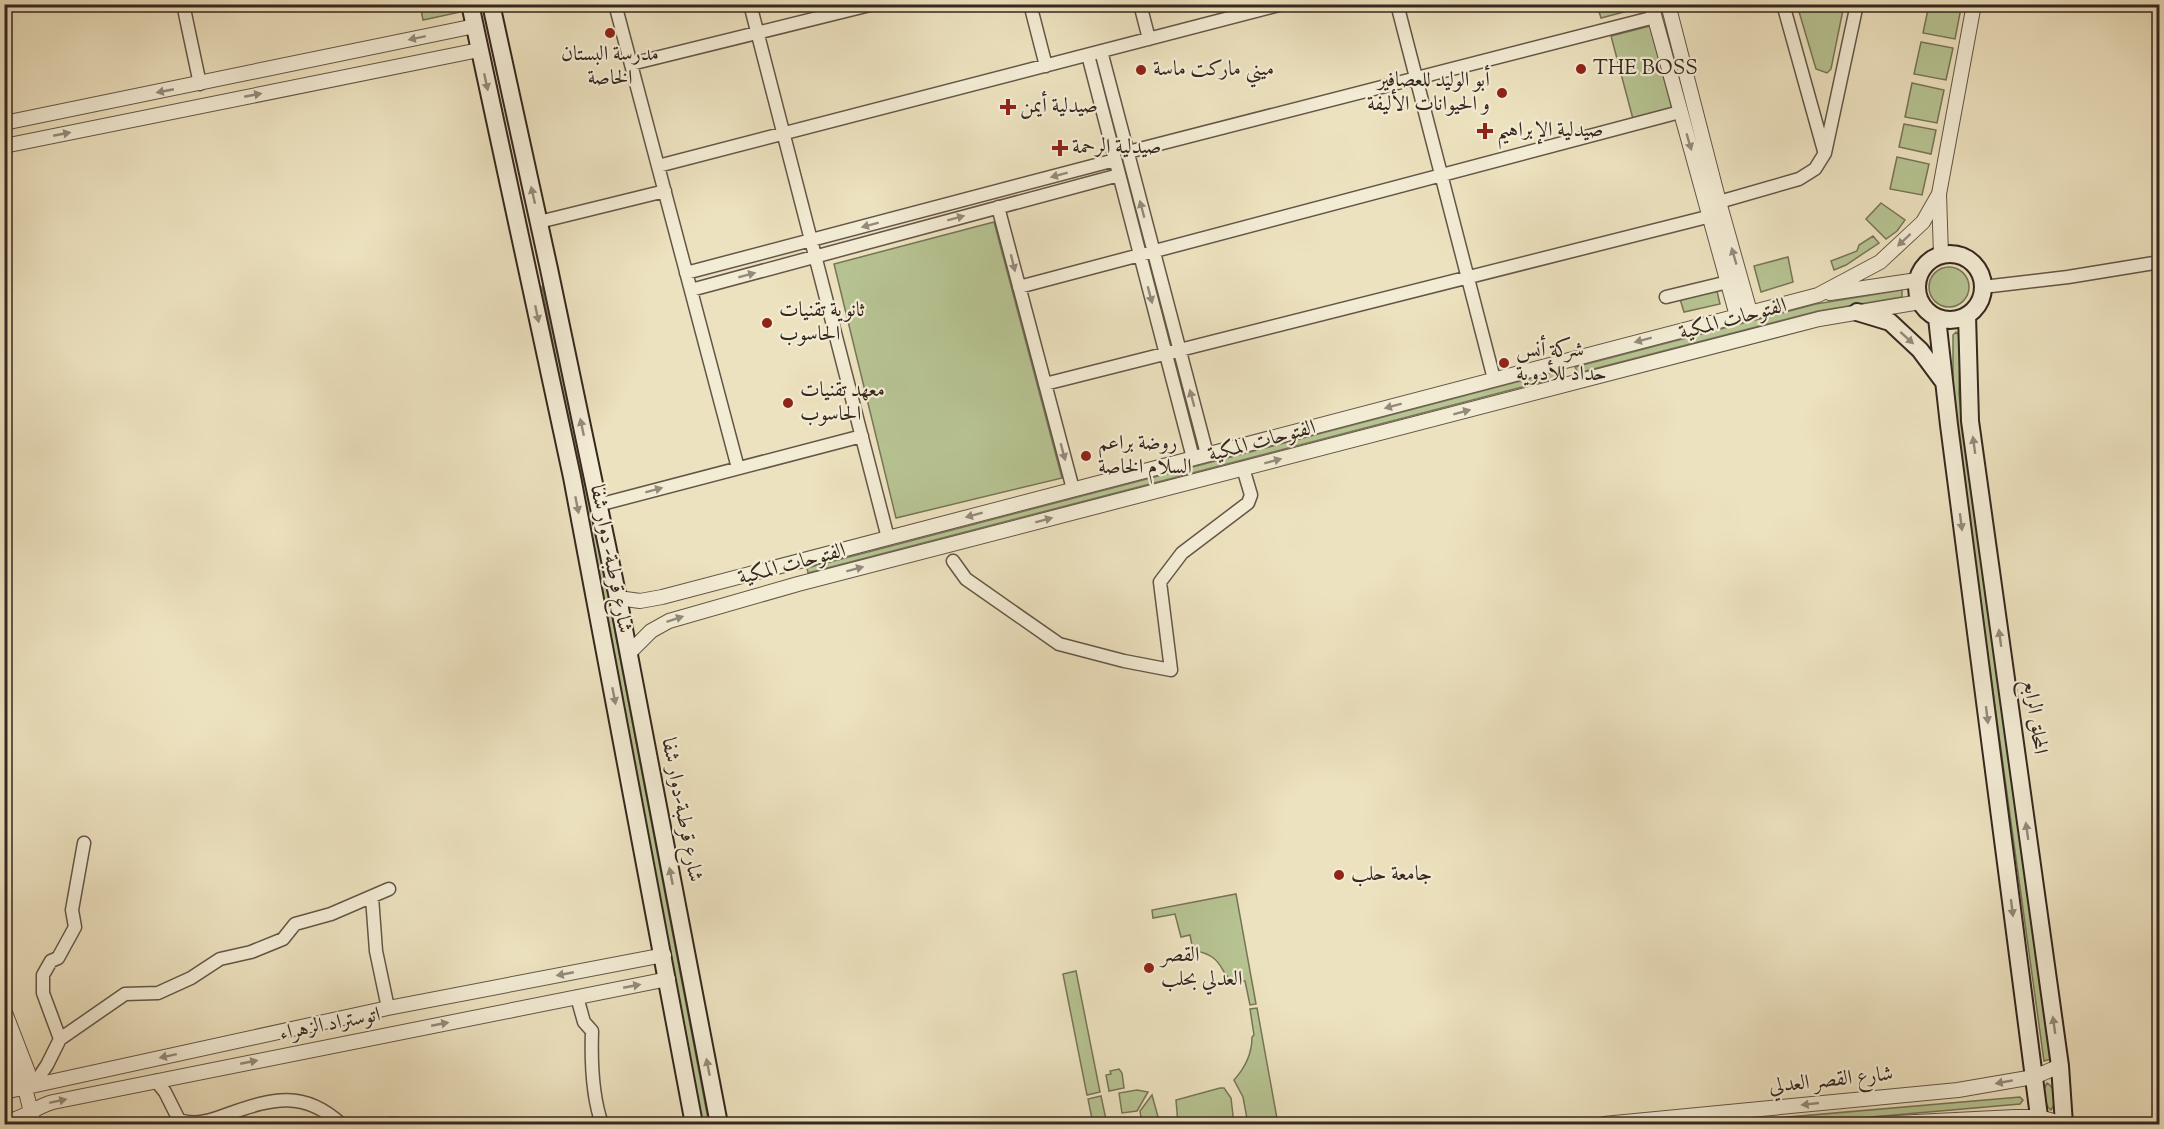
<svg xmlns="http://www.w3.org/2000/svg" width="2164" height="1129" font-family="'Sorts Mill Goudy',Amiri,serif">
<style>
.green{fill:#b7c392;stroke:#767558;stroke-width:1.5}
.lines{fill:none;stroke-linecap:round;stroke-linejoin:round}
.minor-casing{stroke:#645647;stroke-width:15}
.tertiary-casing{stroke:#645647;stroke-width:16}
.secondary-casing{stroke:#36271f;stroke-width:20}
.minor{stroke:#f3ecd5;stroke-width:12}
.tertiary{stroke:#f3ecd5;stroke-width:14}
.secondary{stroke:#f3ecd5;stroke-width:16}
.oneway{fill:#948a7a}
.poi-dot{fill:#8f2418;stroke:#f3ecd5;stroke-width:2}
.labels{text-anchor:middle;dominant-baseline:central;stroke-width:4.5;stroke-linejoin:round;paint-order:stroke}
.poi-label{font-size:21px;fill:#36271f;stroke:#f3ecd5;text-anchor:start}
.street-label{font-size:21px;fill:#36271f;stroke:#f3ecd5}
</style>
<rect width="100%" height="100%" fill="#ede2bf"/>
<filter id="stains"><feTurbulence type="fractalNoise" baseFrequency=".00333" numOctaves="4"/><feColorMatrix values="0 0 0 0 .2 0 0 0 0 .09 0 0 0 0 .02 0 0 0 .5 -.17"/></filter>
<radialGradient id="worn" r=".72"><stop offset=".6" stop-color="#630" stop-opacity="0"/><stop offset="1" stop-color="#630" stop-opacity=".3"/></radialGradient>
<path class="green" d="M420,5H464L465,11L423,20Z
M1597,5H1638L1639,8L1601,18Z
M1797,5H1844L1831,69L1827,73L1816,69Z
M1929,5H1946L1961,8L1955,39L1923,33Z
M1650,26L1672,109L1633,119L1611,36Z
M1921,42L1953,48L1946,80L1914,74Z
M1912,83L1944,90L1937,123L1905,117Z
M1904,124L1936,130L1931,154L1899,147Z
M1897,157L1929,164L1922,195L1890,189Z
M1881,203L1905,220L1897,231L1886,239L1866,219Z
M994,222L1062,478L896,518L834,264Z
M1873,236L1879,243L1846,265L1834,270L1831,261L1857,251L1859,245Z
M1788,257L1793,282L1761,292L1754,266Z
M1929 287a20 20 0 1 1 40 0a20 20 0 1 1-40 0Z
M544,284L549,286L709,1124H702L542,287Z
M1902,290V297L1818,311L1578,373L1575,367L1816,304Z
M1717,291L1720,304L1684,312L1680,299Z
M1956,332L1960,336L1959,394L1962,422L2051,1059L2044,1061L1956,424L1953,396V335Z
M1555,372L1557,378L808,573L807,568Z
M1236,894L1256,1004L1250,1005L1245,981C1220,982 1227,967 1212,957C1206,953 1200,952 1193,950L1190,935L1181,937L1175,914L1153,918L1152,910Z
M1076,971L1100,1092L1087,1095L1063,974Z
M1257,1008L1278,1124H1248L1243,1097L1234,1080C1245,1068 1252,1053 1252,1037L1254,1035L1250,1009Z
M1119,1069L1122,1073L1124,1088L1109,1091L1106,1075L1111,1074L1110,1071Z
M2047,1083C2056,1088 2057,1102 2051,1110C2043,1104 2042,1091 2047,1083Z
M1220,1088H1224L1231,1098L1234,1124H1178L1176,1100Z
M1137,1090L1148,1092L1137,1111L1122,1113L1119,1093Z
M1152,1095L1160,1124H1142L1140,1111Z
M1101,1096L1107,1124H1093L1088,1099Z
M2020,1097L2023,1100L2020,1104L1791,1124H1707Z"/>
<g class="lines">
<g class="minor-casing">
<path id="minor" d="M183,4L200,84
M615,4L738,468
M750,4L888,538
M1030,4L1046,66
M1140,4L1149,39
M1397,4L1494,379
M1783,4L1824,151
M1101,51L1207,454
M1088,55L1193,458
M631,64L874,4
M1128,152L1655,17
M658,166L1283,4
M998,207L1073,489
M539,222L665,191
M686,273L1115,160
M1019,287L1680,112
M1983,287L2068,277L2160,262
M691,290L1119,175
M1666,297L1728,282
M1045,384L1711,216L1719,202L1799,179L1815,169L1825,153L1857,4
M598,505L862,436
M953,561L966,579L1059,644L1124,661L1171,670L1160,582L1182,553L1248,503L1251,495L1243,468
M372,897L376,951L388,1008
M577,997L584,1022L592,1031C591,1061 592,1096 602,1124
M60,1039L43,993V975L51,961L58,958L75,927L72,910L84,843
M156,1081L165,1092L179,1120C196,1126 212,1120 228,1114C273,1098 304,1090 341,1124
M33,1086L47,1065L60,1039L125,994L158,993L191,978L220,959L251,952L283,939L295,924L331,914L389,889
M390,1124H397"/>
</g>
<g class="tertiary-casing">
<path id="tertiary" d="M1651,4L1737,316
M1668,4L1719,202L1750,312
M4,123L475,26
M4,146L479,50
M1941,255L1939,194L1974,4
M1830,293L1917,280
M618,598L640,601L662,597L1818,295L1880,262L1923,222L1939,194
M629,653L651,631L669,621L798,584L1819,319L1920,302
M4,1010L28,1072V1080L25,1088
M4,1049L17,1080L25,1088
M25,1088L34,1124
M4,1092L388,1008L664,955
M4,1122C25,1119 34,1107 53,1102L668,979
M1604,1124L1958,1090L2034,1077L2060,1066
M1876,1124L2015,1117H2039L2064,1124"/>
</g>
<g class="secondary-casing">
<path id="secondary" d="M470,4L572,477L694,1124
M491,4L549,269L618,598L719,1124
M1917 287a33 33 0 1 1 66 0a33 33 0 1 1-66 0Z
M1857,312L1890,322L1920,350L1943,381
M1967,315L1970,421L2060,1066L2064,1124
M1937,318L1949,425L2040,1124"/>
</g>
<use href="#minor" class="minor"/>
<use href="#tertiary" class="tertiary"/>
<use href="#secondary" class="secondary"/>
</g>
<defs><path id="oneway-solid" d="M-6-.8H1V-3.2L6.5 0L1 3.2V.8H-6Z" transform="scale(1.5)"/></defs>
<g class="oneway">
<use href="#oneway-solid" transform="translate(417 38) rotate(168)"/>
<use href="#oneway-solid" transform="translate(486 82) rotate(78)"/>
<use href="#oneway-solid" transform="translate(165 91) rotate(169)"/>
<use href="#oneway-solid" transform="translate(253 95) rotate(-11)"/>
<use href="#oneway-solid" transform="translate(62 134) rotate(-11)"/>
<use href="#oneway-solid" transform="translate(1689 142) rotate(74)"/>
<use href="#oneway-solid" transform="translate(1059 175) rotate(165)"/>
<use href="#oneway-solid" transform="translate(533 195) rotate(-103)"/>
<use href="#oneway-solid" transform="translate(1142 209) rotate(-105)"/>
<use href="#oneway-solid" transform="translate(956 218) rotate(-15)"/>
<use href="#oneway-solid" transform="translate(870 225) rotate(165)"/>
<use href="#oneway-solid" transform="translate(1904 240) rotate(137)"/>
<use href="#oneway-solid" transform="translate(1734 256) rotate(-106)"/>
<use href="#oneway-solid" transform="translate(1013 263) rotate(76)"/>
<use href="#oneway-solid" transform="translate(747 275) rotate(-15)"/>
<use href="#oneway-solid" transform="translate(1150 295) rotate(75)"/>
<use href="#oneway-solid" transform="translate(537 314) rotate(78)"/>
<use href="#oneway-solid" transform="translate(1907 338) rotate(42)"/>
<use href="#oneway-solid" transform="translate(1643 340) rotate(165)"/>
<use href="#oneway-solid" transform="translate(1192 398) rotate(-105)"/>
<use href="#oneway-solid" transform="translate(1393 406) rotate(165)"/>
<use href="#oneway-solid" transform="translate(1462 412) rotate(-15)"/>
<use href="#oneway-solid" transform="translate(582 427) rotate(-102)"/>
<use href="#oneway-solid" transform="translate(1974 445) rotate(-98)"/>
<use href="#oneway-solid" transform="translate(1063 452) rotate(75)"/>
<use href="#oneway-solid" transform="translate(1273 461) rotate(-15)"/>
<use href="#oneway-solid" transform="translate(654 490) rotate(-15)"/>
<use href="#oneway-solid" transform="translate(577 505) rotate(79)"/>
<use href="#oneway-solid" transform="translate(974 515) rotate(165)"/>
<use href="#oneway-solid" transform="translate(1044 520) rotate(-15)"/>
<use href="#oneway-solid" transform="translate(1961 522) rotate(83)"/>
<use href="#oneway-solid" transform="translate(855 569) rotate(-15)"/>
<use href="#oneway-solid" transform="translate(675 619) rotate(-18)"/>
<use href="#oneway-solid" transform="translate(2000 638) rotate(-98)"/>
<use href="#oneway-solid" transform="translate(614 696) rotate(79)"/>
<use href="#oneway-solid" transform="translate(1987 715) rotate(83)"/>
<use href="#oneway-solid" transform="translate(2027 831) rotate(-98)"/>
<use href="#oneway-solid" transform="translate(671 876) rotate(-101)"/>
<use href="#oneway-solid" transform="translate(2012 908) rotate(83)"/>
<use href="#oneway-solid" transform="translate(565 974) rotate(169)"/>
<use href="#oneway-solid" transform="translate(632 986) rotate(-11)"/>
<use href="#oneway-solid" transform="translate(440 1024) rotate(-11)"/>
<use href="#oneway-solid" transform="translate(2054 1025) rotate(-98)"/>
<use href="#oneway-solid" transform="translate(168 1056) rotate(168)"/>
<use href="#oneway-solid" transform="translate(249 1062) rotate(-11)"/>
<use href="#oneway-solid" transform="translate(708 1067) rotate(-101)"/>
<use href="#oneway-solid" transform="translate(2004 1082) rotate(170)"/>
<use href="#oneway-solid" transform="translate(58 1101) rotate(-12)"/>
<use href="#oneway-solid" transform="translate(1810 1104) rotate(174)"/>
</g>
<g class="poi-dot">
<circle cx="610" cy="33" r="6"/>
<circle cx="1581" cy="69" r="6"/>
<circle cx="1141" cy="70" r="6"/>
<circle cx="1502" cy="93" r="6"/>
<path d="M1005 98h6v6h6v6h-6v6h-6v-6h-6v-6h6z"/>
<path d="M1482 122h6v6h6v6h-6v6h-6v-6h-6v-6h6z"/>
<path d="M1057 139h6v6h6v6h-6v6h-6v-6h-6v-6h6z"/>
<circle cx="767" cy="323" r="6"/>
<circle cx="1504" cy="363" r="6"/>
<circle cx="788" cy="403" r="6"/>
<circle cx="1086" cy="456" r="6"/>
<circle cx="1339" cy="875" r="6"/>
<circle cx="1149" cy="968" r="6"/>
</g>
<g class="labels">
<g class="poi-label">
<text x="610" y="55" text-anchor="middle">مدرسة البستان<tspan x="610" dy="24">الخاصة</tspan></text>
<text x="1593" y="69">THE BOSS</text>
<text x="1153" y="70">ميني ماركت ماسة</text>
<text x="1490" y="81" text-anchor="end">أبو الوليد للعصافير<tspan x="1490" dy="24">و الحيوانات الأليفة</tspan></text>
<text x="1020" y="107">صيدلية أيمن</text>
<text x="1497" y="131">صيدلية الإبراهيم</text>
<text x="1072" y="148">صيدلية الرحمة</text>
<text x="779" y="311">ثانوية تقنيات<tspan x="779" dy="24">الحاسوب</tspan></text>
<text x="1516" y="351">شركة أنس<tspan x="1516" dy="24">حداد للأدوية</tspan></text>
<text x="800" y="391">معهد تقنيات<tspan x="800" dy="24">الحاسوب</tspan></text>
<text x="1098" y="444">روضة براعم<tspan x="1098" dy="24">السلام الخاصة</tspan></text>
<text x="1351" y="875">جامعة حلب</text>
<text x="1161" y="956">القصر<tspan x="1161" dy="24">العدلي بحلب</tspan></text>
</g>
<g class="street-label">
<text transform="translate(1733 320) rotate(-15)">الفتوحات المكية</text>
<text transform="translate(1262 442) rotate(-15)">الفتوحات المكية</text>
<text transform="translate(610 559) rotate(79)">شارع قرطبة- دوار شفا</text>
<text transform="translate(792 565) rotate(-15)">الفتوحات المكية</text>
<text transform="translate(2034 717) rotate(82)">المحلق الرابع</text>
<text transform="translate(681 810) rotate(79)">شارع قرطبة-دوار شفا</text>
<text transform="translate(330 1025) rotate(-11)">اتوستراد الزهراء</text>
<text transform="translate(1831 1081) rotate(-6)">شارع القصر العدلي</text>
</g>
</g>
<rect width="2164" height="1129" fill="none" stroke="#ede2bf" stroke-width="24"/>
<rect x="6" y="6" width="2152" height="1117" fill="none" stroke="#36271f" stroke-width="3"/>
<rect x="12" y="12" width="2140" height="1105" fill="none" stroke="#36271f" stroke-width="1.5"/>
<rect width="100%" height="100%" filter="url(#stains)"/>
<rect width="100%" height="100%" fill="url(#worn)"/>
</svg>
